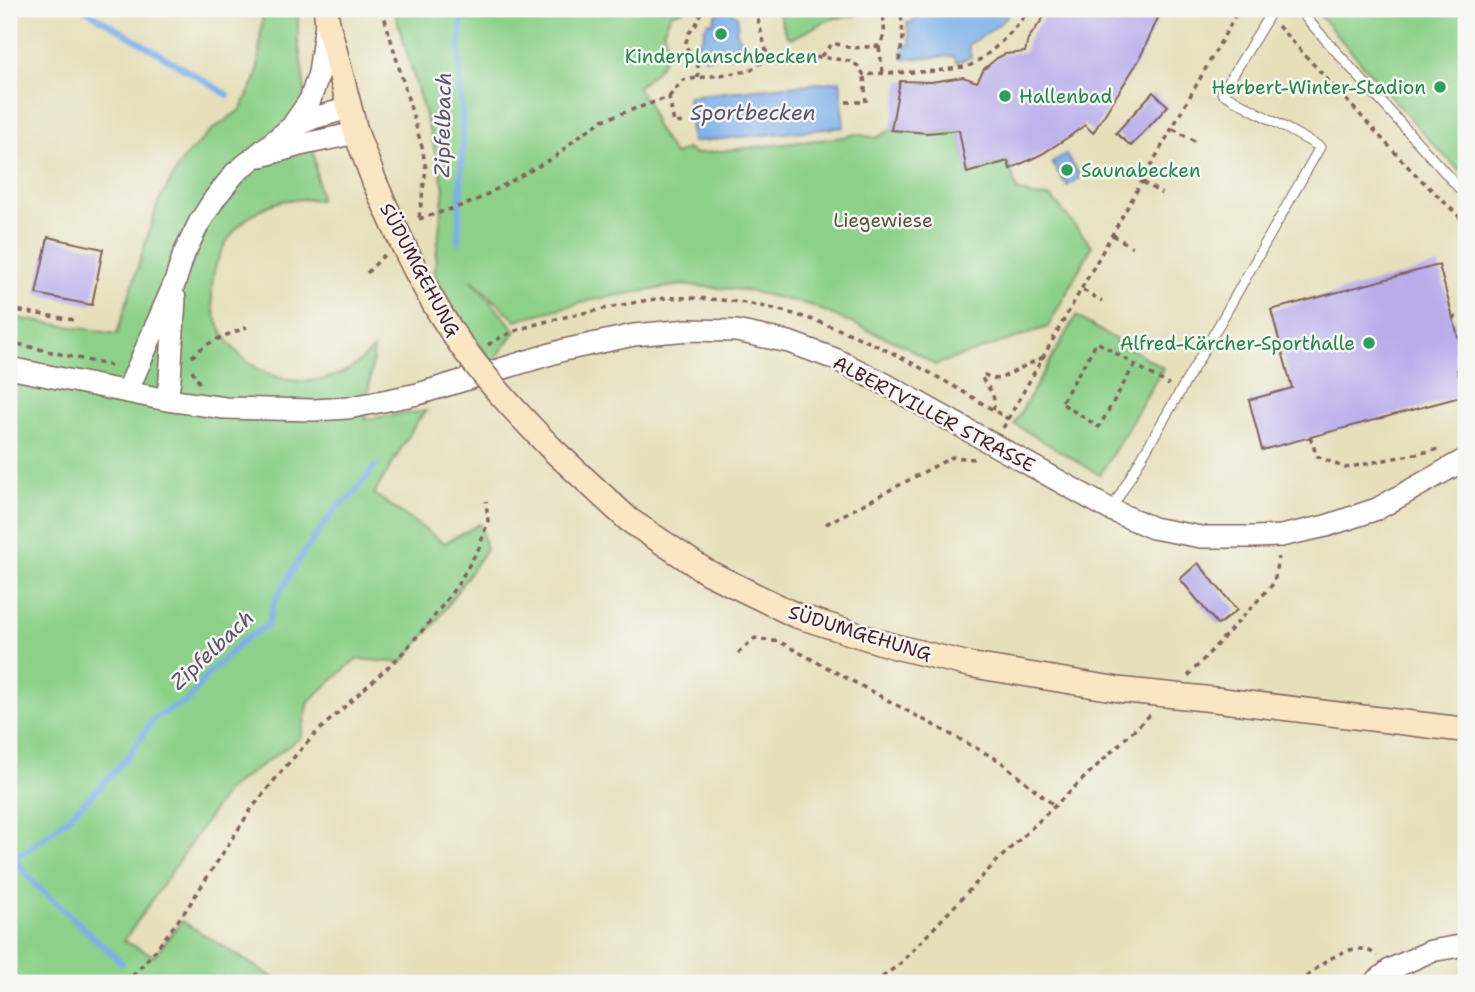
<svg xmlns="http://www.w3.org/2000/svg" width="1475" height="992" font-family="'Shantell Sans',sans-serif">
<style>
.green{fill:#8cd089;stroke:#6b785a;stroke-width:2}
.water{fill:#7cafe9;stroke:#63678a;stroke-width:2}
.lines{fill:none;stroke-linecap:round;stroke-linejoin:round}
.stream{stroke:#7cafe9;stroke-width:6}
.building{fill:#b8aceb}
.service-casing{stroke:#81625d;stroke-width:11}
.tertiary-casing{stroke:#81625d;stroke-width:24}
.secondary-casing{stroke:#81625d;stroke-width:27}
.path{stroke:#81625d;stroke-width:3.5;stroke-dasharray:5 5;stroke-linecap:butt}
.service{stroke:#fff;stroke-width:9}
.tertiary{stroke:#fff;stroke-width:21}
.secondary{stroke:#fbe6c4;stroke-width:24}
.secondary-bridge-casing{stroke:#81625d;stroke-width:27;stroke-linecap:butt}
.secondary-bridge{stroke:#fbe6c4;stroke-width:24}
.leisure-dot{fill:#2e9e5b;stroke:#f6f6f2;stroke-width:2.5}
.labels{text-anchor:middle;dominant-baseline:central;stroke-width:5;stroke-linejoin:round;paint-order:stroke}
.leisure-label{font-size:19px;fill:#27864d;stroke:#f6f6f2;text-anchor:end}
.park-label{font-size:19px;fill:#5e5447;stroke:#f6f6f2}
.street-label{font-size:19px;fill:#4a1f2b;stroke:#f6f6f2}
.water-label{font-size:21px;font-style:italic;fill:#5c516e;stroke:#f6f6f2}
</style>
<rect width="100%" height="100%" fill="#f6f6f2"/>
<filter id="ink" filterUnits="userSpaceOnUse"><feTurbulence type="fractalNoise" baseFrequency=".0143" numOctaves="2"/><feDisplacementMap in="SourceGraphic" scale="14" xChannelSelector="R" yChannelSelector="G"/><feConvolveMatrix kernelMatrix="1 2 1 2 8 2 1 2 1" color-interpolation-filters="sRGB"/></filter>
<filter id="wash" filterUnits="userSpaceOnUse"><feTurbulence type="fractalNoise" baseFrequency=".00686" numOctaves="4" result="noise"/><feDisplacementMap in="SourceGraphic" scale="28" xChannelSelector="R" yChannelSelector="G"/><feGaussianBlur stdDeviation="1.57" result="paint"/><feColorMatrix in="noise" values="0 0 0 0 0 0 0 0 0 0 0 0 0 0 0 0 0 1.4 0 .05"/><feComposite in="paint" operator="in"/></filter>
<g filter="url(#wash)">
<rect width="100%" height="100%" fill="#e6dfba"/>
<path class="green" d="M263,9H298V40L320,200C307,199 295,198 282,201C232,213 200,269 216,318C232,366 287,393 334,376C350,371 362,360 374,349L365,419L426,411L418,420L374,494L444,543L480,524L486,549L436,622L402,663L356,659L309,701L301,737L228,789L124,941L154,956L182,921L282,983H9V317L117,334L158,203L183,159L212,130L241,109L257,76Z
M394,9H686L671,14L663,31C665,36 668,43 667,47C666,66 649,76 637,88L648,103L656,127L674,155L686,149L695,154L844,137L856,134L876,138L891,130L928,133L959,130L968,173L1008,161L1017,190L1032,196L1051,197L1092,246L1048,327L935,365L905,346L810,305L744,290L681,285L596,299L516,320L472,280L516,331L493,362L467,329L434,275L444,188L433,143Z
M777,9H858L854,16L835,18L826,21L793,38L787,36Z
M1314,9H1466V177L1432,143Z
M1076,316L1163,368L1100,475L1014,424Z"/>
<path class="water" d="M724,9L729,10L737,16L738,23L736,31L741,39L740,50L732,55L723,57L717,53L713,57L705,58L695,48L697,43L704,36C703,30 704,27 709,22H713L716,15Z
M918,9H1013C1001,25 985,35 968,45L971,57L957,62L954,56L903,59L904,45H911L907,23L912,22Z
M840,81L844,127L692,142L688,96Z
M1066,154L1081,177L1067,186L1052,163Z"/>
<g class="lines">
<path class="stream" d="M84,9L228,95
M458,242L463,140L459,60L462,9
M13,858L32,881L122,963
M9,860L30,848L63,822L99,788L130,754L155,717L189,700L206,676L245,639L268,625L274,602L303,553L336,508L352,496L375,466"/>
</g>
<g id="blocks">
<path class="building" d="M1050,9H1132L1158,18L1139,60L1093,133L1085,125L1070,136L1042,154L1010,169L1008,161L967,173L959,130L928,133L891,130L900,81L931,82L963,77L977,82L984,69L997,58L1005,54L1025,52L1028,39Z
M1153,92L1168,106L1131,146L1116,133Z
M48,237L103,249L92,305L36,294Z
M1439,265L1466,367L1457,370L1464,396L1262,450L1249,400L1292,388L1271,310Z
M1198,563L1237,610L1218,625L1180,579Z"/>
</g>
</g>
<g filter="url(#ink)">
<use href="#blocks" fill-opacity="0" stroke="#81625d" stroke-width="2"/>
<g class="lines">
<g class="service-casing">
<path id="service" d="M1298,9L1466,196
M1111,510L1220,323L1320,147L1222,93L1273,9"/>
</g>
<g class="tertiary-casing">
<path id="tertiary" d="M290,129L310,100L319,73L326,23
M262,156L300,145L356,133
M9,368L167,400L225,408L314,410L348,408L418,394L564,350L634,335L689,330L736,331L789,342L835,359L885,384L1111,510L1153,528L1201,537H1254L1281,536L1326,526L1377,509L1466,459
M127,392L175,282L184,254L199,223L215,198L235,173L289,129L314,118L349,108
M167,400L170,379L175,298
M1374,983L1391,969L1431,951L1466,945"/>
</g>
<g class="secondary-casing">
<path id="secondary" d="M326,9L327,21L356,133L375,183
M553,450L629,520L707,572L795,615L893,646L971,665L1122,690
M1219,700L1466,730"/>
</g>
<path class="path" d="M382,9L422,147L426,169L419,218
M755,9L769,61
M1278,26L1412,171L1466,223
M879,47L883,72
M821,56L833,43L851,48L879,46C887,34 884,22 882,9
M899,61L903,38L901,9
M698,78V61L691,55L685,45L689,33L696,25L702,9
M669,97L683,80L750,71L760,63L769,61L779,65L798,63L820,57L850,61L858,66L864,75C895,71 926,74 956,68C961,67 967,67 971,65C993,53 1016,28 1030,9
M846,102H866L864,75
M1173,129L1196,142
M1143,182L1162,194
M419,219L473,202L555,157L578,137L603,120L669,97L674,123L686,122
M1113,235L1132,247
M367,273L385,254
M1083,290L1102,301
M9,309L74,320
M1452,318L1466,314
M9,342L116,367
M488,345C513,327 563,317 594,311C618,306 642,300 667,298C688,297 710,299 731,301C833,314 922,366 1008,419
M192,357C206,341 228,335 247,327
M1135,364L1099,427L1061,403L1097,342L1169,385
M192,370L200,384
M993,410C998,397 988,388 981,377L985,375L991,378L999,379L1043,357
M1003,428L1233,20L1237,9
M1310,437L1317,456L1345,468L1440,449
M826,524L952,457L974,459
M738,653L755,638L780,642L1000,761L1055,806
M1188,676L1274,583L1278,557
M126,983L155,951L186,910L252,808L285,767L317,732L398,658L433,618L458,584L479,548L488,521L486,501
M874,983L900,964L995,863L1151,714
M1299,983C1317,968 1353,934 1377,956"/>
<use href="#service" class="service"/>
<use href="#tertiary" class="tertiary"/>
<use href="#secondary" class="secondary"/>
<g class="secondary-bridge-casing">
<path id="secondary-bridge" d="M375,183C401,242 428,302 467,353C493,388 523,419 553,450
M1122,690L1219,700"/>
</g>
<use href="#secondary-bridge" class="secondary-bridge"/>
</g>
</g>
<g class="leisure-dot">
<circle cx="721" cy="34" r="7"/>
<circle cx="1440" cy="87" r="7"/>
<circle cx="1005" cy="96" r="7"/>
<circle cx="1067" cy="170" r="7"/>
<circle cx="1369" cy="343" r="7"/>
</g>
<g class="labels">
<g class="leisure-label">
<text x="721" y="56" text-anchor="middle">Kinderplanschbecken</text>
<text x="1426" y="87">Herbert-Winter-Stadion</text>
<text x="1019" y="96" text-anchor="start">Hallenbad</text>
<text x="1081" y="170" text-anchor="start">Saunabecken</text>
<text x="1355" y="343">Alfred-Kärcher-Sporthalle</text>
</g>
<g class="park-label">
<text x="883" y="220">Liegewiese</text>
</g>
<g class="street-label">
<text transform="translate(420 270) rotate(62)">SÜDUMGEHUNG</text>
<text transform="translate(934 414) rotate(28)">ALBERTVILLER STRASSE</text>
<text transform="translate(860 633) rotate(17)">SÜDUMGEHUNG</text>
</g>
<g class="water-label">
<text x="753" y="113">Sportbecken</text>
<text transform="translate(443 125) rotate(-89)">Zipfelbach</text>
<text transform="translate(212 650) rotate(-43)">Zipfelbach</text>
</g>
</g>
<rect width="1475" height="992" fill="none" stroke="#f6f6f2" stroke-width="35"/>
</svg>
